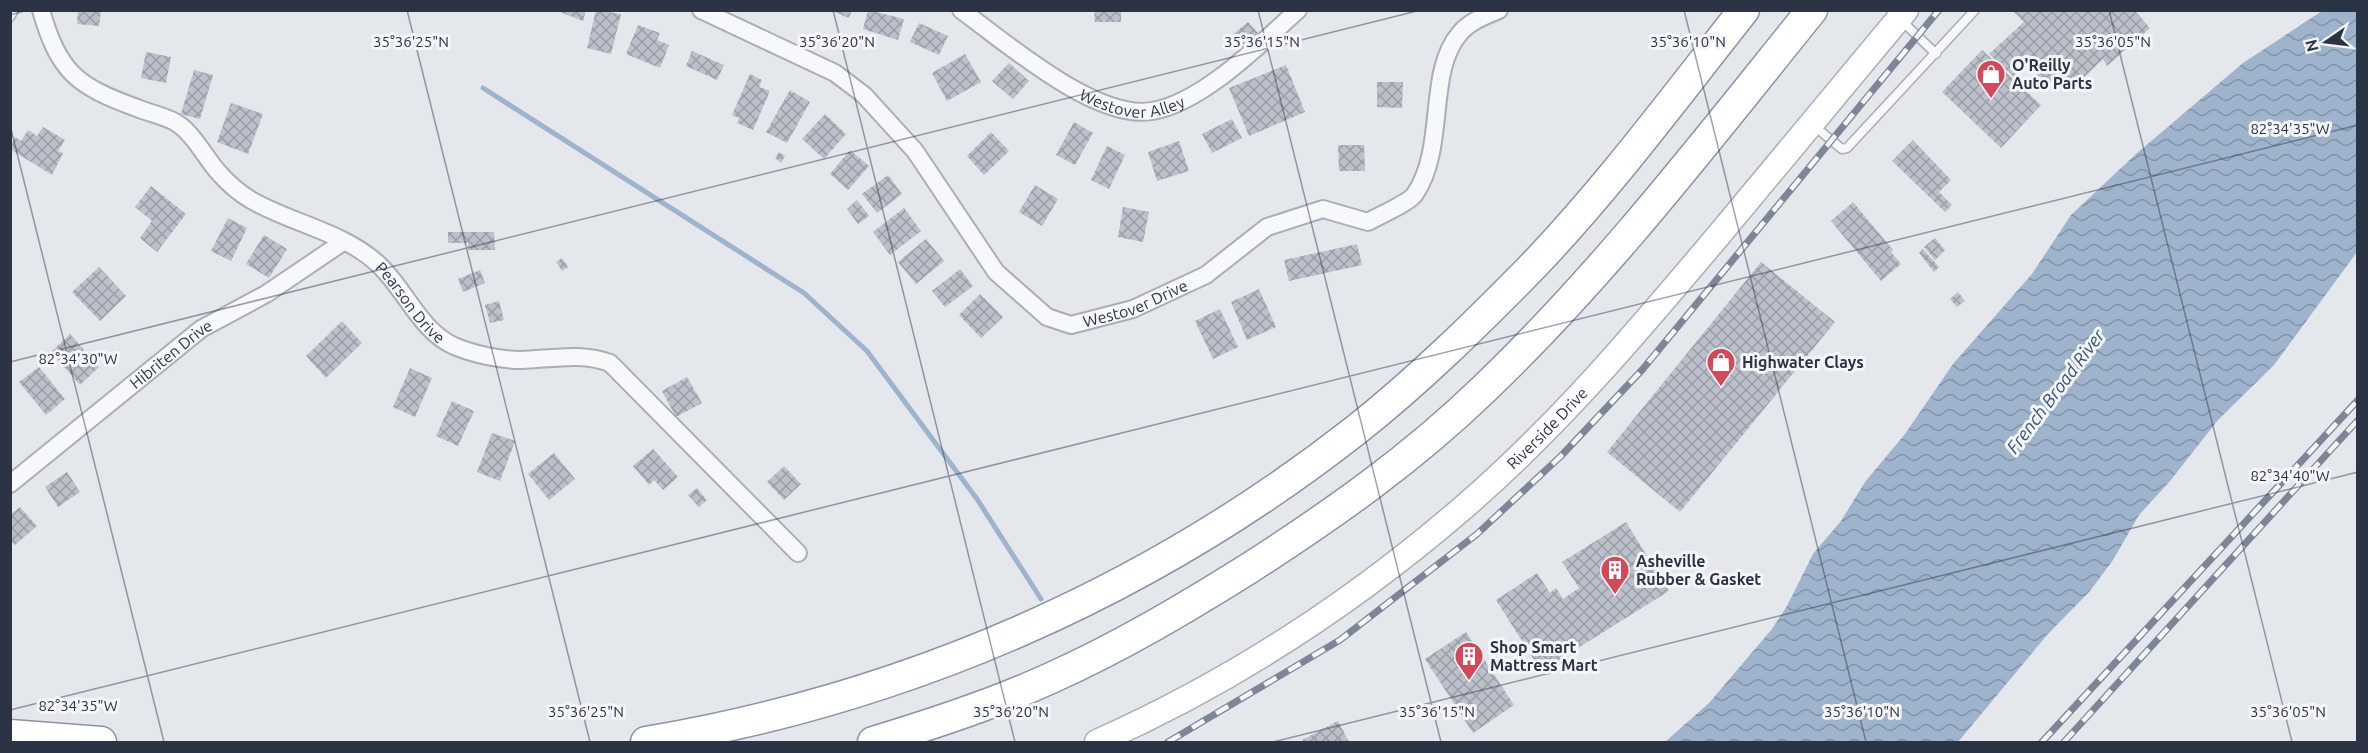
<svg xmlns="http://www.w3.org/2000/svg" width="2368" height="753" font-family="Ubuntu,sans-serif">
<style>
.water{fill:url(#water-waves)}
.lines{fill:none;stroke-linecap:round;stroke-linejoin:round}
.stream{stroke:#9fb4cc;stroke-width:5}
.building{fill:url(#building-cross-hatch)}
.lane-casing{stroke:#a9aeb7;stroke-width:11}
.street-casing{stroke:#a9aeb7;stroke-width:20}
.secondary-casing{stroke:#a9aeb7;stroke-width:27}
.highway-casing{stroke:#8b94a3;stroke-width:33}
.lane{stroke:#f7f8fa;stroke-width:8}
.street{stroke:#f7f8fa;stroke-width:16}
.secondary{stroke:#fff;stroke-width:24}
.highway{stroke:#fff;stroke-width:30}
.rail-casing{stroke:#7d8696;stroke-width:7}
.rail{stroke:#f4f6f9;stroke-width:4.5;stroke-dasharray:14;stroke-linecap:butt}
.ticks{fill:none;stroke:#2b3445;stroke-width:1.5;stroke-opacity:0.45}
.labels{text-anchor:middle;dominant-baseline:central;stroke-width:6;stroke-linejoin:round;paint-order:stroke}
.poi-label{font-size:16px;font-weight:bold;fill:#2b3445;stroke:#f4f6f9;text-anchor:start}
.street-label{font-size:16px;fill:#2b3445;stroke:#f4f6f9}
.water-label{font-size:18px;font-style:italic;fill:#34527a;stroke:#f4f6f9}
.ticks-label{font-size:15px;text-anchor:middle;fill:#2b3445;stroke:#f4f6f9;stroke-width:6;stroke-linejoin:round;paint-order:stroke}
</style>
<defs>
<pattern id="water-waves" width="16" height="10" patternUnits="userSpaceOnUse" patternTransform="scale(1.5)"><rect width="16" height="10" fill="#9fb4cc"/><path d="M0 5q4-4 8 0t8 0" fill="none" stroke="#8293a7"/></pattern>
<pattern id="building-cross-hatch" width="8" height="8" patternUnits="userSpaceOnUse" patternTransform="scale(1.5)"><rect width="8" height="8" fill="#bbc0ca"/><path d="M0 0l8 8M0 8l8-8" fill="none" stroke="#989da6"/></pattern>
</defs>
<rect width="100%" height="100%" fill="#e4e7ec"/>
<path class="water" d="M2322,11H2357V252L2274,365L2218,420L2170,481L2139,515L2113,560L2090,591L2047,635L1958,742H1665L1709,703L1772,629L1787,606L1813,554L1841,521L1865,482L1905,434L1953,364L2032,274L2071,215L2136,154L2243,63Z"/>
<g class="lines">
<path class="stream" d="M483,88L804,293L867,351L977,499L1041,599"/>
</g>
<path class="building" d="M78,10H101L99,26L77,24Z
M555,10H586L583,21Z
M596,10L621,14L611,54L587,48Z
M830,10H852L849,18Z
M868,10L904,19L898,40L863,29Z
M1094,10H1121V22H1095Z
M2012,10H2140L2136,12L2150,28L2107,66L2103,59L2076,85L2069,78L2055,92L2028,66L2015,78L1989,54L2024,22Z
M1248,22L1258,33L1240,47L1231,36Z
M919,23L948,36L939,55L910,42Z
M638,25L660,33L657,40L669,45L660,68L626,54Z
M1982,50L2041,105L2001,148L1942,92Z
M692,51L724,65L717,80L686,66Z
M146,52L171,57L166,83L141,78Z
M965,54L981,82L947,101L932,73Z
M1009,63L1029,81L1013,99L992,81Z
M1286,65L1305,112L1249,136L1229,88Z
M194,70L213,75L200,119L181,114Z
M750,74L762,80L759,87L770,91L753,130L737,123L739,118L732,115Z
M1377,82H1403L1402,108L1377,107Z
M790,90L810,102L787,143L766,132Z
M231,103L263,114L248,154L217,142Z
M825,114L846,134L824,159L802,139Z
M1232,119L1242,138L1212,153L1202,134Z
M1074,122L1093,133L1075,165L1056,155Z
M43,127L65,140L58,151L63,153L52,175L10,149L15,137L21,141L28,130L37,136Z
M991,132L1009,151L984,175L967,156Z
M1913,140L1951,180L1939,192L1952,205L1945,212L1892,161Z
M1179,141L1189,171L1157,181L1148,152Z
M1338,145H1364L1365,171H1339Z
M1107,146L1125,155L1109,189L1091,180Z
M850,150L869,166L848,190L830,174Z
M779,152L785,156L781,163L775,158Z
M888,175L902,194L877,213L862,194Z
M1035,185L1058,199L1042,226L1019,212Z
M151,186L186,214L157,252L140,238L152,221L135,207Z
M857,200L869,216L858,224L847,209Z
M1853,202L1893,250L1891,252L1901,264L1881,281L1831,221Z
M1123,207L1149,212L1143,242L1118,237Z
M904,208L921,231L890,255L873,232Z
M228,218L247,228L231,261L211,251Z
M448,232H494L495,250H468V243H448Z
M264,235L287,249L269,278L246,264Z
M1935,238L1945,250L1935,260L1924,247Z
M926,239L944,261L916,284L898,262Z
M1357,244L1362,265L1289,281L1284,260Z
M1923,249L1939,267L1934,272L1919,253Z
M562,258L568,267L562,271L556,262Z
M1761,262L1835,322L1680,512L1607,452Z
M99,267L126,296L100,321L72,292Z
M960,269L973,286L945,307L932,291Z
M480,270L485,283L463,292L458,279Z
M1259,289L1276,327L1247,340L1231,302Z
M1958,292L1965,301L1957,307L1950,299Z
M980,294L1003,317L981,338L959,315Z
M499,301L504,320L490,323L485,305Z
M1220,309L1238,347L1213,359L1195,321Z
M342,321L362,343L326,378L306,356Z
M70,334L99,367L80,385L51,352Z
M39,367L65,399L46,415L19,382Z
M410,368L432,378L415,417L393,407Z
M687,377L702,403L676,417L662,391Z
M452,401L474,411L458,446L436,436Z
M492,433L515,441L500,481L477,472Z
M653,449L678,477L663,490L654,480L649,485L633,466Z
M554,453L575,479L549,500L528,474Z
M784,466L801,484L784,500L767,482Z
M67,472L80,492L58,507L45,487Z
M697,488L707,500L699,507L688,495Z
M20,507L37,526L15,545L10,540V515Z
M1626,522L1669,591L1541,671L1496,600L1537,573L1550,593L1556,588L1563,599L1579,588L1562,562Z
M1466,632L1514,705L1473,733L1425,659Z
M1338,721L1349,742H1304L1302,740Z"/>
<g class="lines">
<g class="lane-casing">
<path id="lane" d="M10,17L14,10
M1900,19L1936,54
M1813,125L1842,149L1847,148L1975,10"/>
</g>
<g class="street-casing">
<g id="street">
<path id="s1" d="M41,10C59,73 77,86 137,108C149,113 164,116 175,122C194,133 205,158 220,174C228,183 241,194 251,200C291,223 343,232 377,263C405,288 419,330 454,346C473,354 500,360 521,360C551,359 582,352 610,363L798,553"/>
<path id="s2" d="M701,10L835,73L864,95L915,151L996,272L1047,317L1071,325L1133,309L1206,275L1267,227L1323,209L1368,222C1378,216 1409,203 1415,194C1447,146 1426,72 1460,33C1470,21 1485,16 1499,10"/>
<path id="s3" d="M961,10C1005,42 1096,121 1152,111C1202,103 1260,44 1298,10"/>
<path id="s4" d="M10,484L201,329L266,294L343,242"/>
</g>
</g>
<g class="secondary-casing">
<g id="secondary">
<path id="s5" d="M1097,742C1230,683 1354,602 1464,507C1558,426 1638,331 1718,236C1780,161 1843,86 1906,10"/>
</g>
</g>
<g class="highway-casing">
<path id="highway" d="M10,735L101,742
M646,742C907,698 1148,593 1356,430C1418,381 1476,324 1531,268C1608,188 1675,97 1744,10
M873,742C933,724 994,704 1051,678C1120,647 1184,609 1248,569C1332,515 1413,458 1485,388C1605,273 1707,140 1812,10"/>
</g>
<use href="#lane" class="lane"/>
<use href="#street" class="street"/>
<use href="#secondary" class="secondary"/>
<use href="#highway" class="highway"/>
<g class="rail-casing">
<path id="rail" d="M1168,742L1340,640L1477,534L1561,456L1642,370L1939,10
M2042,742L2358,400
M2064,742L2358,420"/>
</g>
<use href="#rail" class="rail"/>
</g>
<path class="ticks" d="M407,10L590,742M833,10L1015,742M1258,10L1441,742M1684,10L1866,742M2109,10L2292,742M10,15L28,10M10,125L164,742M10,362L1421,10M10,710L2358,125M1273,742L2358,472"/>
<defs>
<g id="shop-pin" transform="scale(1.5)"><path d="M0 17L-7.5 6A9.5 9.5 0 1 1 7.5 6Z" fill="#d1495b" stroke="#f4f6f9"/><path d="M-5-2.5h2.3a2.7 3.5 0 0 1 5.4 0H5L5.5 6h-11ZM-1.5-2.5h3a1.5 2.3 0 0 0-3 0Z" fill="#fff"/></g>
<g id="building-pin" transform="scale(1.5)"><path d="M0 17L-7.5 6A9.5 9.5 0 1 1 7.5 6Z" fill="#d1495b" stroke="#f4f6f9"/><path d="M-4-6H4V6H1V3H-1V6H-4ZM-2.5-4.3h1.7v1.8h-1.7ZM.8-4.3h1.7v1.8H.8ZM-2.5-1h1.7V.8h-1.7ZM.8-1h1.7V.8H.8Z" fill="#fff"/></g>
</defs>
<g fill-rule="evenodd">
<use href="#shop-pin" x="1991" y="74"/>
<use href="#shop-pin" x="1721" y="362"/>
<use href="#building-pin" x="1615" y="570"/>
<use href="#building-pin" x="1469" y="656"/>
</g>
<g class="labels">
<g class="poi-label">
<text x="2012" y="65">O'Reilly<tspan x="2012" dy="18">Auto Parts</tspan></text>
<text x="1742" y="362">Highwater Clays</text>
<text x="1636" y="561">Asheville<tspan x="1636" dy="18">Rubber &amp; Gasket</tspan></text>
<text x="1490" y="647">Shop Smart<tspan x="1490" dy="18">Mattress Mart</tspan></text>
</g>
<g class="street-label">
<text stroke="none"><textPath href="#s3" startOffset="200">Westover Alley</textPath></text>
<text stroke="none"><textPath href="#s1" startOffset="489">Pearson Drive</textPath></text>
<text stroke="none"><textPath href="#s2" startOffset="567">Westover Drive</textPath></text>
<text stroke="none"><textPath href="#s4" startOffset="207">Hibriten Drive</textPath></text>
<text stroke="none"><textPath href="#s5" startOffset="552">Riverside Drive</textPath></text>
</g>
<g class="water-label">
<text transform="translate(2055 391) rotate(-53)">French Broad River</text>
</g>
</g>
<g class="ticks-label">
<text x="411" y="47">35°36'25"N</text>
<text x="837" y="47">35°36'20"N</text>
<text x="1262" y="47">35°36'15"N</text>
<text x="1688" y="47">35°36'10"N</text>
<text x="2113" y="47">35°36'05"N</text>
<text x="2290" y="134">82°34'35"W</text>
<text x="78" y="364">82°34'30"W</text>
<text x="2290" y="481">82°34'40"W</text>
<text x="78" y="711">82°34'35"W</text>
<text x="586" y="717">35°36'25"N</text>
<text x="1011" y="717">35°36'20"N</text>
<text x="1437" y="717">35°36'15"N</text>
<text x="1862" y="717">35°36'10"N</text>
<text x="2288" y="717">35°36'05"N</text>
</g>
<rect width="2368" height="753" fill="none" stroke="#2b3445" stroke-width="24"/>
<g transform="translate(2326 42) rotate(256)" stroke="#f4f6f9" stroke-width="4.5" paint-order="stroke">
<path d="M0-4.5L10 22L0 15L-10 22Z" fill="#2b3445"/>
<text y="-9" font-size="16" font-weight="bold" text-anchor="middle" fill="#2b3445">N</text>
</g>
</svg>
